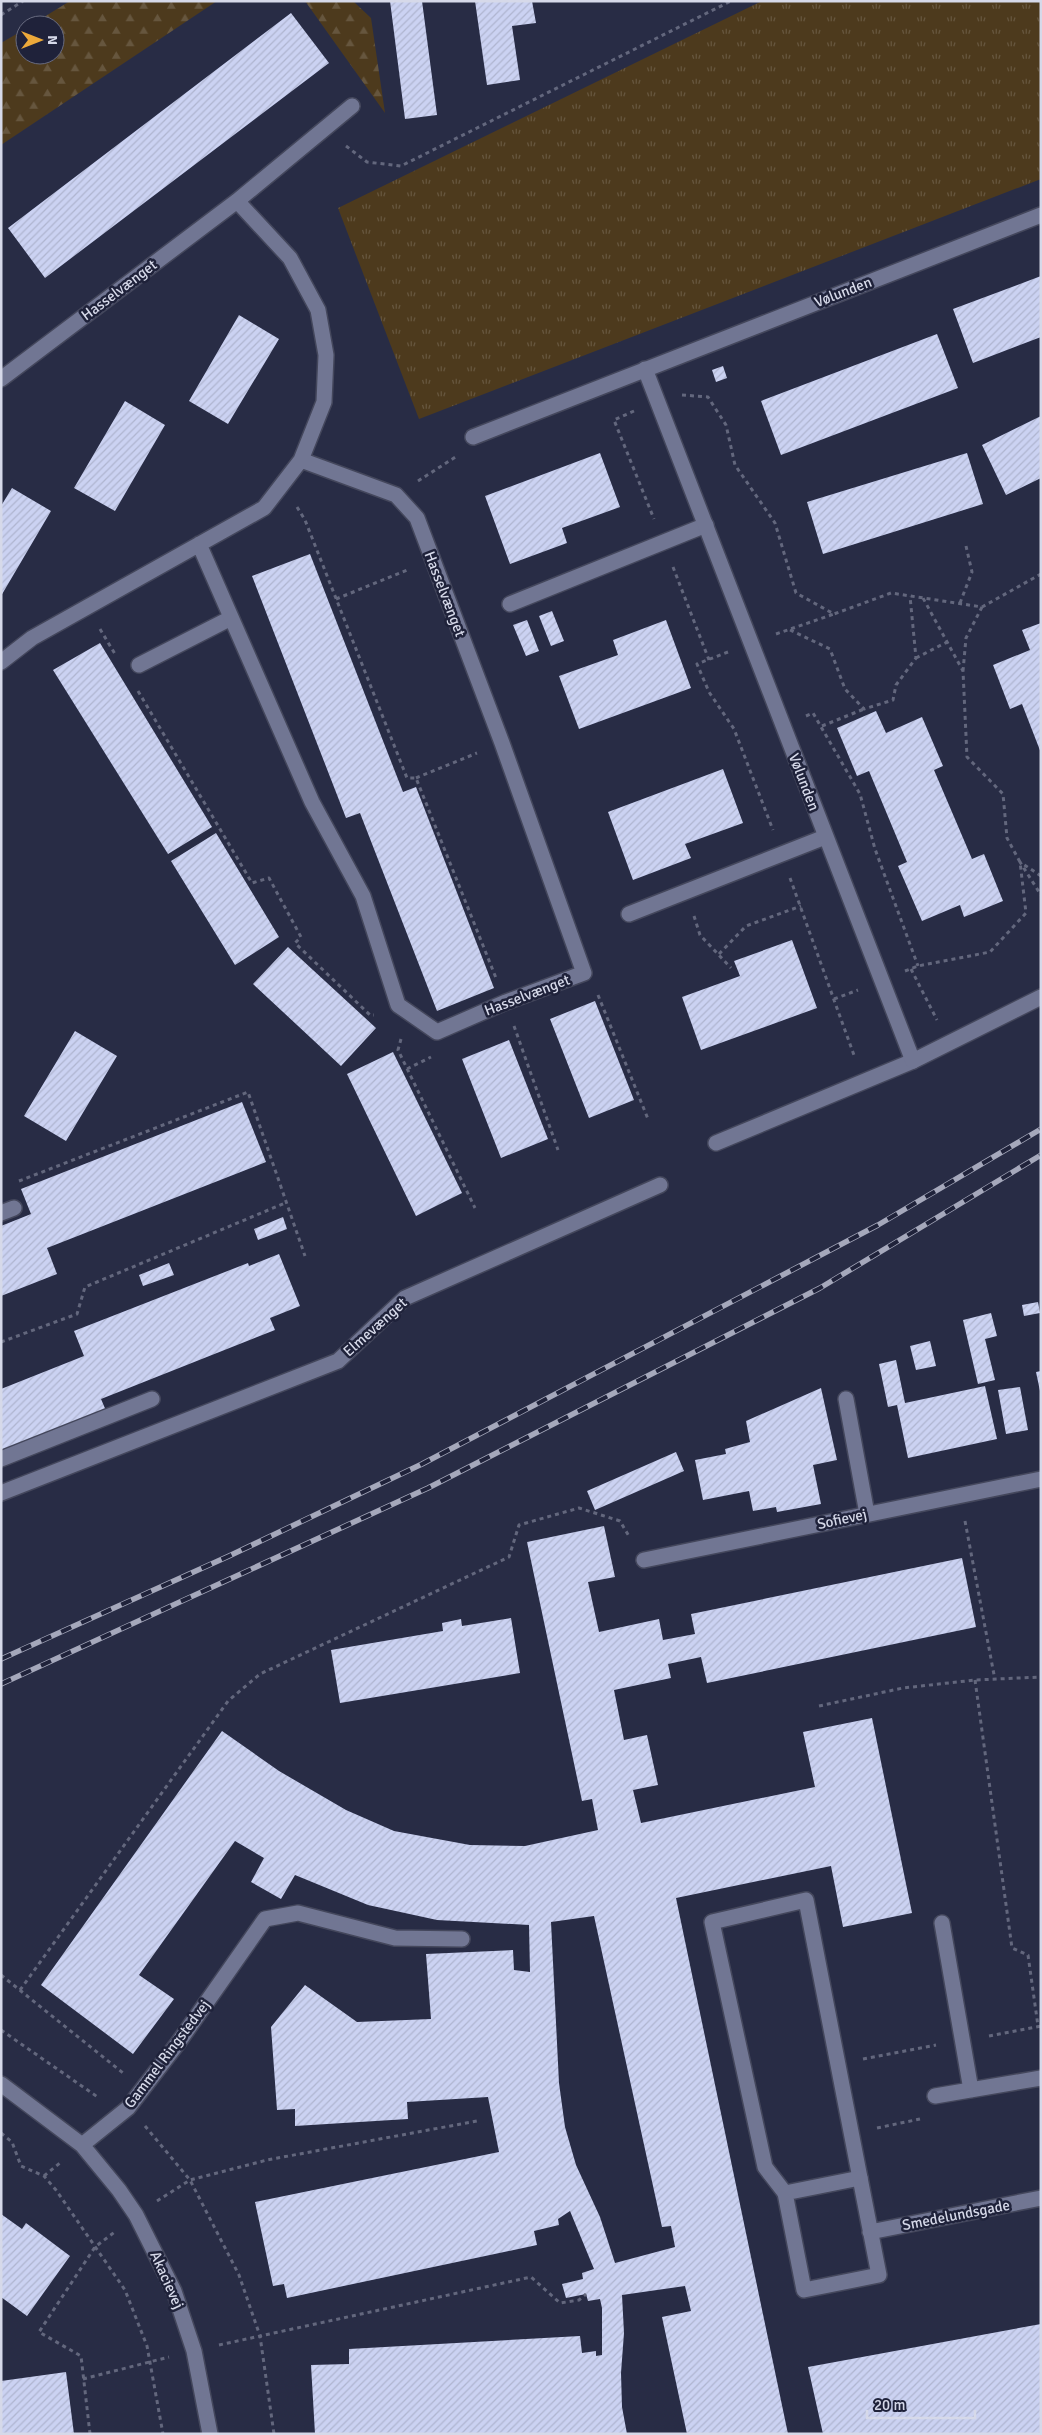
<svg xmlns="http://www.w3.org/2000/svg" width="1042" height="2435" font-family="Signika,sans-serif">
<style>
.grass{fill:url(#grass-tufts)}
.forest{fill:url(#forest-firs)}
.building{fill:url(#building-hatch);fill-rule:evenodd}
.lines{fill:none;stroke-linecap:round;stroke-linejoin:round}
.lane-casing{stroke:#44475c;stroke-width:18}
.street-casing{stroke:#44475c;stroke-width:18}
.path{stroke:#63677d;stroke-width:3;stroke-dasharray:4 4;stroke-linecap:butt}
.lane{stroke:#717693;stroke-width:15}
.street{stroke:#717693;stroke-width:15}
.rail-casing{stroke:#a5a8bb;stroke-width:5.5}
.rail{stroke:#1f223a;stroke-width:4;stroke-dasharray:11;stroke-linecap:butt}
.labels{text-anchor:middle;dominant-baseline:central;stroke-width:5;stroke-linejoin:round;paint-order:stroke}
.street-label{font-size:15px;fill:#d6d9e9;stroke:#1f223a}
</style>
<defs>
<pattern id="grass-tufts" width="24" height="20" patternUnits="userSpaceOnUse" patternTransform="scale(1.25)"><rect width="24" height="20" fill="#4d3a1d"/><path d="M3 7l-1-3M5 7V3M7 7l1-3M15 17l-1-3M17 17v-4M19 17l1-3" fill="none" stroke="#66563e"/></pattern>
<pattern id="forest-firs" width="22" height="20" patternUnits="userSpaceOnUse" patternTransform="scale(1.25)"><rect width="22" height="20" fill="#4d3a1d"/><path d="M5 1l3.5 6h-7zM16 11l3.5 6h-7z" fill="#66563e"/></pattern>
<pattern id="building-hatch" width="6" height="6" patternUnits="userSpaceOnUse" patternTransform="scale(1.25)"><rect width="6" height="6" fill="#cbd2f2"/><path d="M-1 1l2-2M0 6l6-6M5 7l2-2" fill="none" stroke="#afb5d0"/></pattern>
</defs>
<rect width="100%" height="100%" fill="#282c45"/>
<path class="grass" d="M762,1H1041V179L419,419L338,208Z"/>
<path class="forest" d="M70,1H217L1,145V43L25,29V55H55V25H31Z
M305,1H353L371,18L385,113Z"/>
<path class="building" d="M390,1H422L437,115L405,119Z
M475,1H532L536,23L512,26L520,80L487,85Z
M291,13L329,63L45,278L8,228Z
M1041,276V337L973,363L953,309Z
M239,315L279,339L228,424L189,401Z
M937,334L958,388L781,455L761,401Z
M723,366L727,378L716,382L712,370Z
M125,401L165,425L115,511L74,488Z
M1041,416V478L1006,495L982,445Z
M600,453L620,507L562,528L567,543L510,564L485,496Z
M967,453L983,504L823,554L807,502Z
M12,488L51,511L1,596V506Z
M310,554L403,792L416,787L494,988L437,1011L360,813L346,818L252,576Z
M552,611L564,641L551,646L539,616Z
M527,620L539,651L526,656L513,625Z
M666,620L691,688L579,729L559,676L618,655L613,640Z
M1041,623V753L1022,704L1010,709L993,665L1030,650L1022,630Z
M100,643L212,827L168,854L53,670Z
M876,711L886,733L922,717L943,766L934,770L972,859L984,854L1003,901L964,917L960,905L922,921L898,866L907,862L869,771L857,776L837,728Z
M723,769L743,823L685,844L691,858L633,880L608,812Z
M216,833L279,937L235,965L171,861Z
M792,940L817,1008L701,1050L682,997L740,976L734,961Z
M288,947L376,1028L341,1066L253,984Z
M595,1001L634,1100L589,1118L550,1019Z
M75,1031L117,1056L66,1141L24,1116Z
M509,1040L548,1139L501,1158L462,1059Z
M393,1052L462,1193L416,1216L347,1074Z
M242,1102L266,1162L47,1248L57,1274L1,1296V1226L31,1214L21,1189Z
M283,1217L287,1229L258,1240L254,1229Z
M279,1254L300,1306L270,1318L275,1330L101,1399L107,1413L1,1455V1389L84,1356L74,1331L248,1263L249,1266Z
M169,1263L174,1275L143,1286L139,1275Z
M1038,1302L1040,1313L1024,1316L1022,1305Z
M991,1313L997,1336L985,1339L995,1380L978,1384L963,1320Z
M930,1341L936,1366L916,1370L910,1346Z
M896,1360L905,1403L985,1386L997,1439L908,1458L897,1405L888,1407L879,1364Z
M1041,1371V1391H1040L1036,1372Z
M1020,1387L1028,1430L1006,1434L998,1390Z
M821,1388L837,1460L813,1465L821,1504L777,1512L776,1507L753,1511L749,1491L703,1500L695,1460L726,1454L725,1449L750,1442L746,1421Z
M676,1452L684,1471L595,1510L587,1491Z
M604,1526L615,1577L588,1582L599,1632L659,1619L663,1640L695,1634L691,1614L962,1558L976,1627L707,1683L701,1657L668,1664L671,1678L614,1690L624,1740L647,1735L658,1785L633,1790L641,1823L815,1787L803,1732L872,1718L912,1913L843,1927L831,1866L676,1898L788,2434H687L662,2317L691,2311L685,2286L622,2295L624,2333L621,2373L622,2407L627,2434H315L311,2365L349,2364V2349L580,2336L582,2353L596,2351V2356L602,2355V2308L600,2299L588,2301L586,2294L566,2298L562,2284L583,2279L582,2273L594,2269L570,2211L558,2219L559,2225L534,2231L537,2245L287,2298L284,2284L273,2286L255,2202L499,2152L488,2097L407,2102L408,2119L295,2126V2109L277,2110L271,2027L305,1985L357,2022L431,2019L426,1954L513,1950L514,1970L530,1972L529,1925L437,1920L368,1905L295,1875L281,1899L251,1882L264,1858L235,1841L139,1975L174,1999L133,2054L41,1985L222,1731L279,1771L346,1810L394,1831L470,1845L525,1846L598,1830L592,1799L582,1801L527,1542ZM594,1916L662,2227L671,2226L675,2247L615,2263L600,2217L576,2165L565,2127L559,2083L551,1922Z
M511,1618L520,1673L340,1703L331,1650L443,1631L442,1623L461,1619L462,1626Z
M1,2214L22,2229L26,2223L70,2256L27,2316L1,2297Z
M1041,2324V2434H823L808,2367Z
M66,2372L74,2434H1V2381Z"/>
<g class="lines">
<g class="lane-casing">
<path id="lane" d="M510,604L706,525
M139,665L231,618
M629,914L825,837
M716,1143L913,1061
M1,1213L14,1208
M846,1399L867,1514
M1,1459L152,1399
M942,1923L971,2090
M1,2084L82,2145L119,2190L136,2215L174,2291L194,2351L210,2434
M935,2096L1041,2078
M82,2145L128,2108L178,2043L265,1919L298,1913L395,1938L462,1939
M785,2193L765,2167L712,1922L806,1900L860,2178"/>
</g>
<g class="street-casing">
<path id="street" d="M645,369L913,1061L1041,997
M1,379L237,201L352,106
M473,437L1041,215
M199,544L312,802L363,896L398,1005L437,1032L506,1002L584,973L502,743L417,518L396,495L301,460
M1,662L32,638L264,508L301,460L324,402L326,355L318,310L290,258L237,201
M1,1493L338,1361L405,1298L660,1185
M644,1560L1041,1479
M860,2178L879,2275L804,2290L785,2193Z
M870,2232L1041,2198"/>
</g>
<path class="path" d="M1,15L23,1
M346,146L367,162L401,166L731,1
M682,395L708,397L726,425L735,465L775,523L796,593L834,614L891,593L982,607L1041,574
M634,411L614,420L654,519
M418,481L457,456
M297,507L305,520L407,778H416L496,978
M673,567L709,660
M336,599L410,569
M960,603L972,572L966,546
M100,629L115,654
M790,630L830,649L845,689L864,709L893,700L896,685L916,658L910,596
M776,634L834,614
M728,652L697,664L709,692L734,729L773,830
M916,658L947,642
M963,671L966,638L982,607
M138,691L252,883L269,878L301,937L295,943L370,1015H374
M806,716L813,713L860,794L875,849L918,966
M822,726L864,709
M416,778L477,753
M1041,876L1020,862L1041,895
M790,878L855,1058
M694,916L700,935L731,968
M719,954L746,926L801,906
M911,969L937,1020
M905,971L918,966L990,952L1026,913L1020,862L1007,838L1003,794L967,757L963,671L923,598
M598,995L648,1119
M834,999L858,990
M514,1026L558,1150
M401,1039L398,1050L475,1208
M407,1069L431,1057
M19,1181L248,1092L305,1256
M1,1342L77,1314L85,1287L285,1203
M965,1521L995,1680
M975,1680L1012,1948L1028,1955L1038,2026
M819,1706L903,1688L975,1680L1041,1677
M1,1975L123,2073
M20,1990L228,1701L260,1674L509,1557L519,1525L579,1508L620,1521L630,1538
M1,2030L99,2098
M989,2036L1041,2026
M863,2059L936,2045
M145,2126L190,2180L239,2275L260,2336L274,2434
M877,2128L920,2119
M1,2133L12,2142L21,2166L44,2176L56,2190L125,2290L147,2346L163,2434
M44,2176L61,2162
M157,2201L190,2180L267,2160L477,2121
M219,2345L531,2277L560,2303L579,2300L586,2294
M83,2379L169,2357
M90,2434L81,2356L39,2332L95,2247L116,2231"/>
<use href="#lane" class="lane"/>
<use href="#street" class="street"/>
<g class="rail-casing">
<path id="rail" d="M1,1659L229,1556L422,1464L878,1225L1041,1129
M1,1684L428,1488L820,1288L1041,1155"/>
</g>
<use href="#rail" class="rail"/>
</g>
<g class="labels">
<g class="street-label">
<text transform="translate(119 290) rotate(-37)">Hasselvænget</text>
<text transform="translate(843 292) rotate(-21)">Vølunden</text>
<text transform="translate(445 594) rotate(69)">Hasselvænget</text>
<text transform="translate(804 782) rotate(69)">Vølunden</text>
<text transform="translate(527 995) rotate(-21)">Hasselvænget</text>
<text transform="translate(375 1327) rotate(-42)">Elmevænget</text>
<text transform="translate(842 1519) rotate(-12)">Sofievej</text>
<text transform="translate(167 2054) rotate(-53)">Gammel Ringstedvej</text>
<text transform="translate(956 2215) rotate(-11)">Smedelundsgade</text>
<text transform="translate(167 2280) rotate(66)">Akacievej</text>
</g>
</g>
<rect width="1042" height="2435" fill="none" stroke="#d6d9e9" stroke-width="5"/>
<g transform="translate(40 40) rotate(90)"><circle r="24" fill="#1f223a" stroke="#686b80"/>
<path d="M0-4L9 19L0 12L-9 19Z" fill="#eca93a"/>
<text y="-8" font-size="14" font-weight="bold" text-anchor="middle" fill="#d6d9e9">N</text>
</g>
<path d="M867 2410v8h108v-8" fill="none" stroke="#d6d9e9" stroke-width="2.5"/>
<text x="874" y="2410" font-size="15" fill="#d6d9e9" stroke="#1f223a" stroke-width="4" paint-order="stroke">20 m</text>
</svg>
